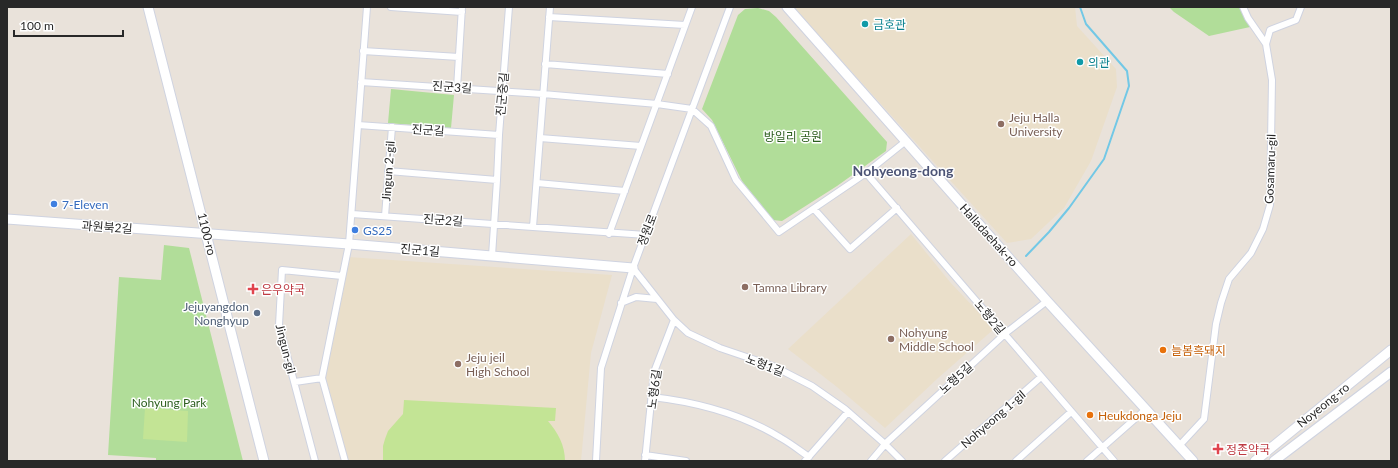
<svg xmlns="http://www.w3.org/2000/svg" width="1398" height="468" font-family="Lato,'Noto Sans KR',sans-serif">
<style>
.education{fill:#eadfca}
.green{fill:#b1dd99}
.pitch{fill:#c3e495}
.lines{fill:none;stroke-linecap:round;stroke-linejoin:round}
.stream{stroke:#72c8e6;stroke-width:2}
.street-casing{stroke:#cfd3e0;stroke-width:8}
.secondary-casing{stroke:#cfd3e0;stroke-width:11}
.street{stroke:#fff;stroke-width:6}
.secondary{stroke:#fff;stroke-width:9}
.culture-dot{fill:#0f9aa8;stroke:#fff;stroke-width:1.5}
.education-dot{fill:#8d6e63;stroke:#fff;stroke-width:1.5}
.shop-dot{fill:#3f7fe0;stroke:#fff;stroke-width:1.5}
.health-dot{fill:#e0444e;stroke:#fff;stroke-width:1.5}
.service-dot{fill:#5c6f8a;stroke:#fff;stroke-width:1.5}
.food-dot{fill:#e8710a;stroke:#fff;stroke-width:1.5}
.labels{text-anchor:middle;dominant-baseline:central;stroke-width:3;stroke-linejoin:round;paint-order:stroke}
.culture-label{font-size:12px;fill:#0d838f;stroke:#fff;text-anchor:start}
.street-label{font-size:12px;fill:#282828;stroke:#fff}
.education-label{font-size:12px;fill:#785e54;stroke:#fff;text-anchor:start}
.park-label{font-size:12px;fill:#2c5e1e;stroke:#fff}
.shop-label{font-size:12px;fill:#366cbe;stroke:#fff;text-anchor:start}
.health-label{font-size:12px;fill:#be3a42;stroke:#fff;text-anchor:start}
.service-label{font-size:12px;fill:#4e5e75;stroke:#fff;text-anchor:end}
.food-label{font-size:12px;fill:#c56008;stroke:#fff;text-anchor:start}
.quarter-label{font-size:14px;font-weight:bold;fill:#4b5375;stroke:#fff}
</style>
<rect width="100%" height="100%" fill="#e9e2da"/>
<path class="education" d="M793,7H1075L1077,26L1116,69L1117,87L1091,161L1064,208L1031,239L1007,243Z
M911,234L950,282L994,329L937,379L885,428L837,387L788,349Z
M348,257L612,275L591,353L581,461H348L325,375Z"/>
<path class="green" d="M1169,7H1241L1250,27L1209,36L1174,12Z
M758,8L769,11L776,17L887,142L886,151L837,186L782,221L773,220L742,181L712,120L702,109L738,15L745,9Z
M391,89L454,95L451,128L388,123Z
M164,245L189,248L243,461H156V458L108,455L119,277L161,280Z"/>
<path class="pitch" d="M404,400L556,408L555,421H548C558,433 565,445 565,461H383V446L385,439L388,431L403,414Z
M145,408L188,411L187,442L143,439Z"/>
<g class="lines">
<path class="stream" d="M1026,256L1049,232L1069,208L1104,159L1129,86L1127,71L1086,24L1080,7"/>
<g class="street-casing">
<path id="street" d="M391,7L462,12
M1243,7L1248,18L1266,44
M549,17L685,25
M363,51L459,57
M545,64L668,74
M361,82L543,94L657,104L692,109L711,126L736,180L779,232L866,173L906,141
M457,88L462,7
M358,125L499,135
M540,138L641,146
M388,171L497,180
M866,173C949,269 1031,366 1114,461
M537,183L625,191
M814,209L850,249L897,208
M352,214L646,235
M385,216L392,127
M533,227L550,7
M609,234L692,7
M492,256L497,180L499,135L509,7
M633,268L674,320L688,333L720,348L773,366L812,386L845,409L885,444L902,461
M621,303L636,297L657,299
M295,382L322,378
M652,397C696,402 742,414 781,438C790,443 799,450 809,457
M1179,446L1204,419L1216,324L1221,303L1229,279L1251,253L1263,229L1270,205L1272,80L1266,44L1270,30L1296,20L1301,7
M645,455L686,461
M315,461L279,325L282,270L342,276
M345,461L322,378L349,244L367,7
M596,461L601,368L633,268L730,7
M645,461L654,372L674,320
M805,461L848,412
M871,461L887,442L1007,332L1047,301
M945,461L1041,377
M1016,461L1071,412
M1087,461L1145,410"/>
</g>
<g class="secondary-casing">
<path id="secondary" d="M148,7L264,461
M787,7L1047,301L1193,461
M7,219L349,244L633,268
M1255,461L1391,350
M1274,461L1391,372"/>
</g>
<use href="#street" class="street"/>
<use href="#secondary" class="secondary"/>
</g>
<g class="culture-dot">
<circle cx="865" cy="24" r="4"/>
<circle cx="1080" cy="62" r="4"/>
</g>
<g class="education-dot">
<circle cx="1001" cy="124" r="4"/>
<circle cx="745" cy="287" r="4"/>
<circle cx="891" cy="339" r="4"/>
<circle cx="458" cy="364" r="4"/>
</g>
<g class="shop-dot">
<circle cx="54" cy="204" r="4"/>
<circle cx="355" cy="230" r="4"/>
</g>
<g class="health-dot">
<path d="M251 283h4v4h4v4h-4v4h-4v-4h-4v-4h4z"/>
<path d="M1216 443h4v4h4v4h-4v4h-4v-4h-4v-4h4z"/>
</g>
<circle class="service-dot" cx="257" cy="313" r="4"/>
<g class="food-dot">
<circle cx="1163" cy="350" r="4"/>
<circle cx="1090" cy="415" r="4"/>
</g>
<g class="labels">
<g class="culture-label">
<text x="873" y="24">금호관</text>
<text x="1088" y="62">의관</text>
</g>
<g class="street-label">
<text transform="translate(452 87) rotate(4)">진군3길</text>
<text transform="translate(502 94) rotate(-85)">진군중길</text>
<text transform="translate(428 130) rotate(4)">진군길</text>
<text transform="translate(1270 169) rotate(-88)">Gosamaru-gil</text>
<text transform="translate(388 171) rotate(-86)">Jingun 2-gil</text>
<text transform="translate(443 220) rotate(4)">진군2길</text>
<text transform="translate(107 227) rotate(4)">과원북2길</text>
<text transform="translate(647 230) rotate(-69)">정원로</text>
<text transform="translate(207 234) rotate(76)">1100-ro</text>
<text transform="translate(989 235) rotate(48)">Halladaehak-ro</text>
<text transform="translate(420 250) rotate(5)">진군1길</text>
<text transform="translate(990 317) rotate(50)">노형2길</text>
<text transform="translate(286 349) rotate(76)">Jingun-gil</text>
<text transform="translate(765 365) rotate(21)">노형1길</text>
<text transform="translate(956 378) rotate(-42)">노형5길</text>
<text transform="translate(654 389) rotate(-82)">노형6길</text>
<text transform="translate(1323 405) rotate(-39)">Noyeong-ro</text>
<text transform="translate(993 419) rotate(-41)">Nohyeong 1-gil</text>
</g>
<g class="education-label">
<text x="1009" y="117">Jeju Halla<tspan x="1009" dy="14">University</tspan></text>
<text x="753" y="287">Tamna Library</text>
<text x="899" y="332">Nohyung<tspan x="899" dy="14">Middle School</tspan></text>
<text x="466" y="357">Jeju jeil<tspan x="466" dy="14">High School</tspan></text>
</g>
<g class="park-label">
<text x="793" y="136">방일리 공원</text>
<text x="169" y="402">Nohyung Park</text>
</g>
<g class="shop-label">
<text x="62" y="204">7-Eleven</text>
<text x="363" y="230">GS25</text>
</g>
<g class="health-label">
<text x="261" y="289">은우약국</text>
<text x="1226" y="449">정존약국</text>
</g>
<g class="service-label">
<text x="249" y="306">Jejuyangdon<tspan x="249" dy="14">Nonghyup</tspan></text>
</g>
<g class="food-label">
<text x="1171" y="350">늘봄흑돼지</text>
<text x="1098" y="415">Heukdonga Jeju</text>
</g>
<g class="quarter-label">
<text x="903" y="170">Nohyeong-dong</text>
</g>
</g>
<rect width="1398" height="468" fill="none" stroke="#282828" stroke-width="16"/>
<path d="M14 30v6h109v-6" fill="none" stroke="#282828" stroke-width="2"/>
<text x="20" y="30" font-size="12" fill="#282828" stroke="#ffffff" stroke-width="3" paint-order="stroke">100 m</text>
</svg>
